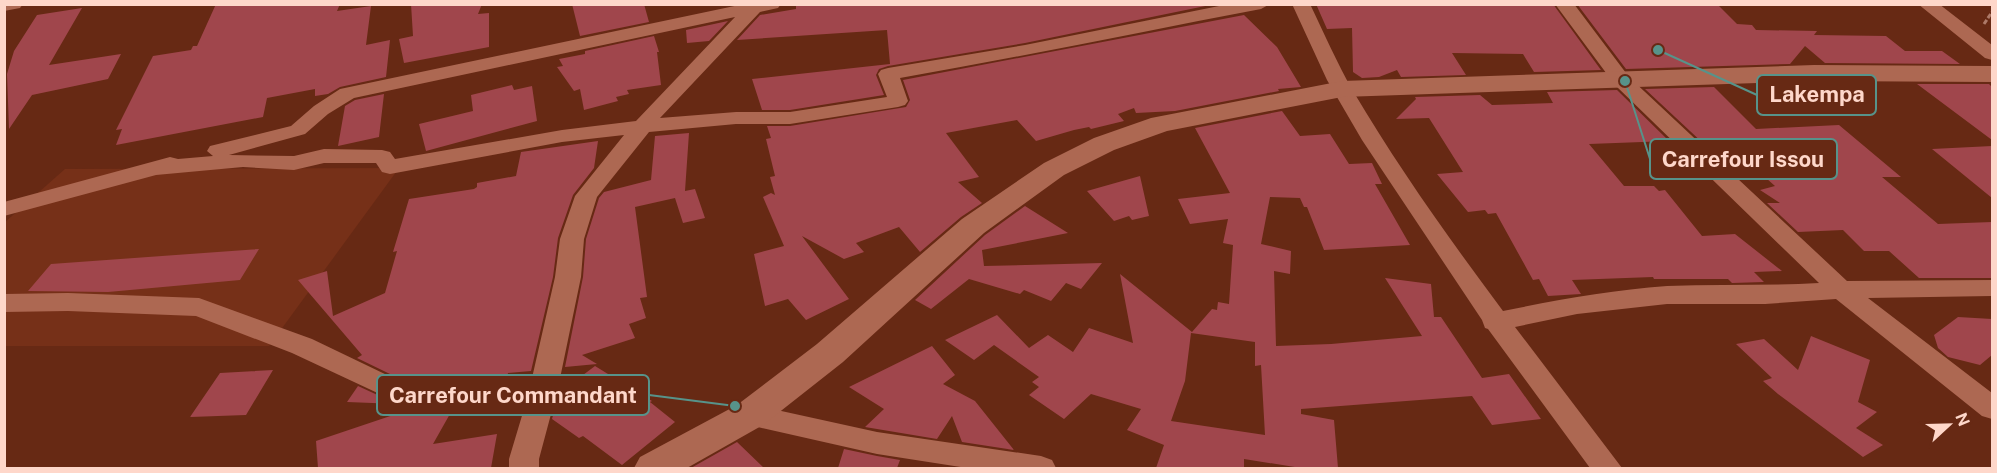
<svg xmlns="http://www.w3.org/2000/svg" width="1997" height="473" font-family="'Public Sans',sans-serif">
<style>
.built{fill:#763018}
.building{fill:#a0464c;fill-rule:evenodd}
.lines{fill:none;stroke-linecap:round;stroke-linejoin:round}
.path{stroke:#ad7968;stroke-width:3;stroke-dasharray:5 2;stroke-linecap:butt}
.minor{fill:#ad6852;fill-rule:evenodd}
.tertiary{fill:#ad6852;fill-rule:evenodd}
.leader{fill:none;stroke:#57938a;stroke-width:2}
.callout-dot{fill:#57938a;stroke:#672914;stroke-width:2}
.callout{fill:#672914;stroke:#57938a;stroke-width:2}
.callout-label{font-size:22px;text-anchor:middle;font-weight:bold;fill:#fed7ca}
</style>
<rect width="100%" height="100%" fill="#672914"/>
<path class="built" d="M399,168L269,346H5L4,223L65,169Z"/>
<path class="building" d="M216,4H340L337,11L371,6L366,45L390,40L386,77L340,87L328,94L315,96V89L267,98L263,117L116,145L122,129L116,130L153,56L191,50L193,46H197Z
M411,4H482L478,14L489,13V47L404,63L399,39L413,36Z
M572,4H644L649,22L580,36Z
M796,4H1215L1025,43L888,66L879,69L876,75L884,95L790,110H762L752,79L890,64L887,30L737,40L760,15L796,9Z
M1316,4H1553L1601,70L1534,72L1523,54L1452,53L1466,75L1401,77L1397,70L1379,77L1362,78L1353,72L1352,28L1327,29Z
M1577,4H1717L1737,24L1752,25L1756,30L1817,31L1814,35L1886,36L1905,51H1942L1960,64L1825,63L1805,46L1790,64L1626,69Z
M82,8L49,65L121,54L108,79L32,95L9,129L7,74L14,51L37,15Z
M1244,15L1277,47L1301,87L1278,89L1279,91L1175,111L1136,113L1134,108L1118,114L1124,121L1091,129L1089,127L1074,130L1036,141L1017,120L946,133L979,177L958,182L982,203L961,217L920,252L899,227L856,243L864,252L844,259L802,236L849,299L806,320L788,299L765,306L754,254L784,246L763,197L771,193L775,195L770,177L775,176L766,139L771,138L767,126H790L906,107L910,100L903,80Z
M728,21L709,41L687,43L686,30Z
M654,36L659,52H657L661,85L627,90L629,94L616,97L618,101L584,110L580,89L574,91L557,67L563,66L559,59L585,54V51Z
M1917,84H1989L1992,87V140Z
M512,85L514,90L532,86L537,121L426,151L419,124L473,111L471,95Z
M1714,87L1756,129L1839,125L1901,177H1882L1938,224L1992,222V278H1919L1889,251H1864L1843,230L1798,232L1767,203H1780L1760,190L1775,186L1731,147L1705,145L1645,89Z
M1617,90L1669,141L1589,144L1624,186H1654L1659,191L1665,190L1702,236L1735,234L1782,271L1754,272L1764,282L1732,283L1728,279H1654L1653,277L1572,280L1581,294L1548,296L1539,279L1533,280L1496,213L1488,214L1485,210L1468,212L1437,174L1463,172L1429,118L1396,119L1416,99L1415,97L1480,95L1492,105L1553,103L1547,92Z
M384,94L379,137L338,146L345,106L355,100Z
M1282,111L1300,136L1330,134L1349,164L1372,163L1382,184H1375L1410,245L1324,250L1307,207H1304L1300,198L1270,197L1261,244L1291,251L1290,274L1274,271L1276,346L1331,344L1422,336L1385,278L1431,284L1434,317H1441L1482,378L1509,374L1541,419L1492,425L1472,396L1301,409V414L1334,420L1338,468H1301L1244,459V468H1156L1164,445L1127,430L1141,409L1091,394L1064,419L1029,395L1039,387L1032,382L1039,377L994,345L974,360L945,340L997,315L1029,348L1048,335L1073,352L1089,328L1133,343L1120,274L1192,332L1212,309L1217,310L1218,302L1229,304L1233,245L1223,243L1228,219L1190,224L1178,199L1230,193L1195,128ZM1191,333L1255,342V366L1261,365L1265,435L1171,421L1185,381Z
M689,133L685,191L695,189L705,218L683,223L675,198L635,207L647,297L640,298L646,318L629,324L635,338L582,355L597,364L565,367L583,277L586,239L599,198L604,192L651,180L655,136Z
M598,141L594,168L573,195L558,238L553,277L531,371L508,373L507,377L449,381L390,374L357,358L362,355L298,280L327,271L333,316L385,293L397,251L393,252L409,199L474,189L477,187V183L516,176L521,152Z
M1992,146V198L1932,149Z
M1140,176L1149,216L1132,220L1129,216L1114,221L1087,191Z
M1025,206L1068,233L982,250L984,266L1102,263L1081,289L1066,283L1051,301L1024,290L1020,294L969,279L931,309L915,300L985,235Z
M259,249L240,280L108,292L28,291L51,264Z
M1958,317L1992,319V355L1980,365L1948,357L1938,348L1934,335Z
M1811,336L1870,360L1858,402L1877,412L1856,428L1883,445L1863,457L1778,394L1763,381L1772,378L1736,344L1764,339L1798,370Z
M932,346L955,375L943,384L975,401L1014,450L962,442L952,416L937,439L865,427L884,409L849,387Z
M595,366L652,401L650,402L675,422L622,465L583,436L579,438L552,419L559,393Z
M273,370L246,415L190,417L220,373Z
M358,386L384,398L455,405L433,444L497,434L491,468H318L316,441L423,405L347,402Z
M737,442L764,468H691Z
M844,449L877,456L900,460L897,468H838Z"/>
<g class="lines">
<path class="path" d="M1984,24L1992,12"/>
<path class="minor" d="M4,4H23L20,8L4,11Z
M744,4H781L778,8L760,12L660,118L736,112H790L887,97L878,74L881,70L888,68L1025,45L1229,4H1270L1261,9C1140,32 1021,57 900,78L908,101L905,105L898,107L790,124H736L649,132L597,197L584,239L581,277L558,388L539,459V468H509V459L527,399L449,403L384,396L292,353L196,316L68,311L4,312V294L68,293L199,298L312,339L389,376L449,383L532,378L555,277L560,239L575,196L624,135L562,142L390,174L382,172L376,163H324L294,170L243,167L156,175L4,216V202L170,157L178,159L213,156L207,151L210,146L291,126L314,106L340,89ZM735,17L636,121L562,130L395,159L390,152L382,150L324,149L294,156L229,155L305,134L328,114L354,98Z
M1292,4H1310C1324,33 1337,63 1353,91C1398,167 1450,240 1503,311C1557,300 1611,290 1667,286C1717,284 1768,286 1819,283L1615,85L1555,4H1574L1629,77L1847,281L1992,280V296L1868,298L1992,393V419L1982,416L1836,299L1765,304H1667L1577,314L1515,327L1622,468H1590L1488,329L1485,328L1482,320L1362,140L1327,80Z
M1918,4H1939L1992,45V60L1985,58Z
M750,404L877,432L1041,456L1052,460L1056,468H967L877,454L740,423L736,415L740,407Z"/>
<path class="tertiary" d="M1814,65L1992,66V82L1814,81L1342,97L1167,131L1114,150L1064,175L984,233L843,362L763,425L687,468H634L640,457L737,405L817,344L962,219L1044,163L1094,138L1151,118L1342,81Z"/>
</g>
<path class="leader" d="M1658 50L1757 95M1625 81L1650 159M735 406L649 395"/>
<g class="callout-dot">
<circle cx="1658" cy="50" r="6"/>
<circle cx="1625" cy="81" r="6"/>
<circle cx="735" cy="406" r="6"/>
</g>
<g class="callout">
<rect x="1757" y="75" width="119" height="40" rx="6"/>
<rect x="1650" y="139" width="187" height="40" rx="6"/>
<rect x="377" y="375" width="272" height="40" rx="6"/>
</g>
<g class="callout-label">
<text x="1817" y="102">Lakempa</text>
<text x="1743" y="167">Carrefour Issou</text>
<text x="513" y="403">Carrefour Commandant</text>
</g>
<rect width="1997" height="473" fill="none" stroke="#fed7ca" stroke-width="12"/>
<g transform="translate(1949 425) rotate(68)" stroke="#672914" stroke-width="4.5" paint-order="stroke">
<path d="M0-4.5L10 22L0 15L-10 22Z" fill="#fed7ca"/>
<text y="-9" font-size="16" font-weight="bold" text-anchor="middle" fill="#fed7ca">N</text>
</g>
</svg>
